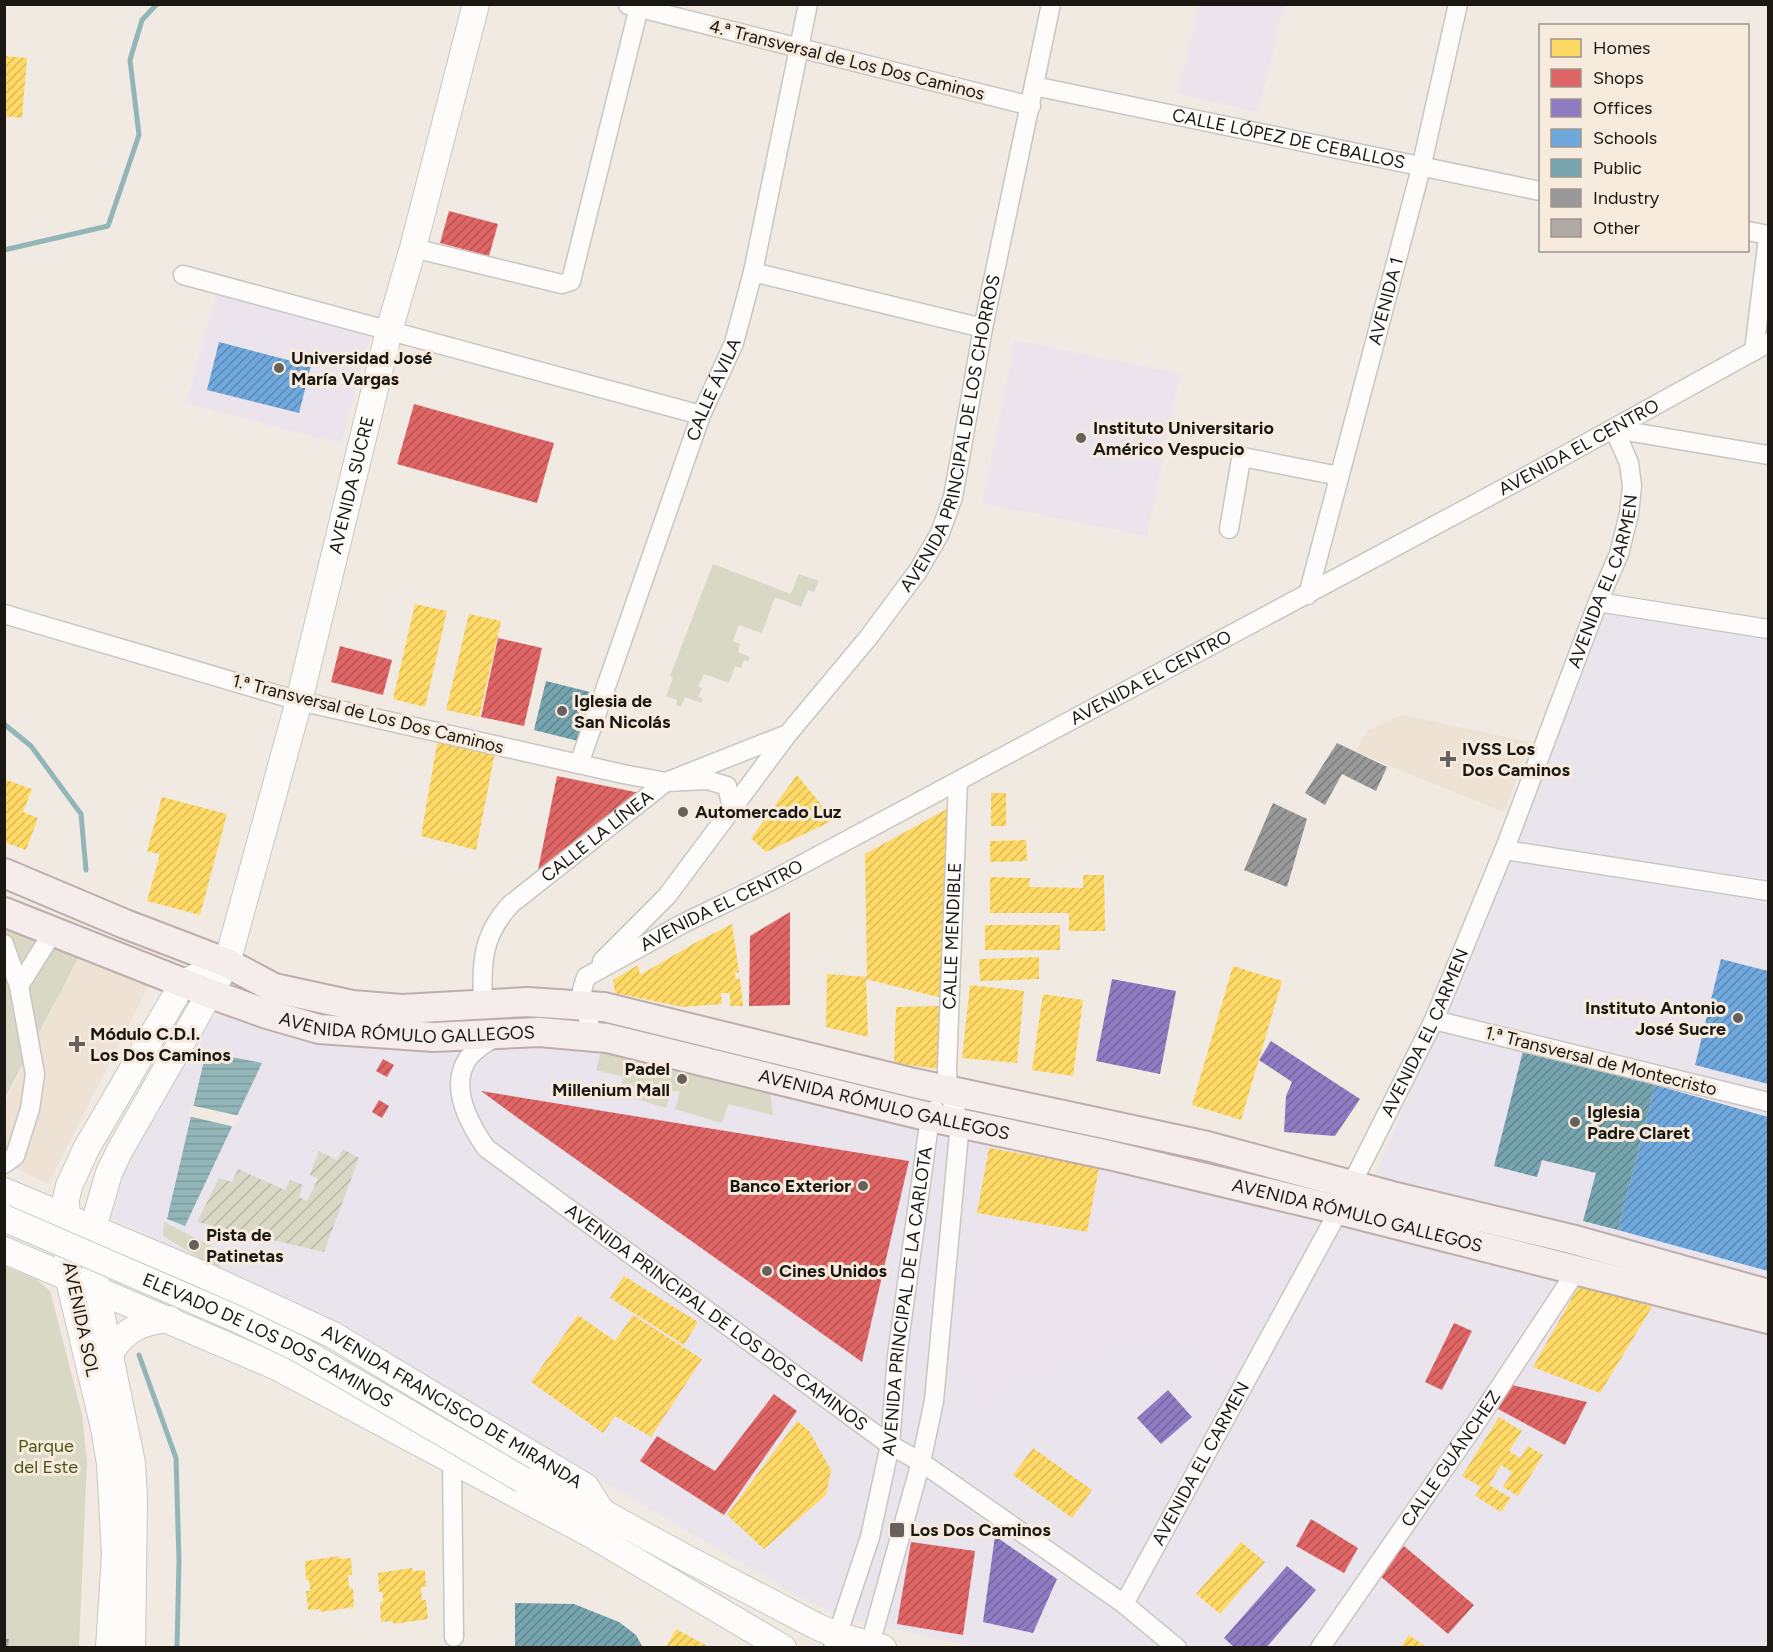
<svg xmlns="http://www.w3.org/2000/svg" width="1773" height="1652" font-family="Figtree,sans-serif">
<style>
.commercial{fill:#eae4ed}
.built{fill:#ede2d3}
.education{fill:#ebe4ec}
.green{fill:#d8d8c4}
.garden{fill:url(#garden-furrows)}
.water{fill:url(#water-rules)}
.pier{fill:#f0eae3}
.homes{fill:url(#homes-hatch)}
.shops{fill:url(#shops-hatch)}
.offices{fill:url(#offices-hatch)}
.schools{fill:url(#schools-hatch)}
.public{fill:url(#public-hatch)}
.industry{fill:url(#industry-hatch)}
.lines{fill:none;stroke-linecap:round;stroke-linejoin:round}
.stream{stroke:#92b6b8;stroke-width:5}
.building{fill:url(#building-hatch)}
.street-casing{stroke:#cac5c0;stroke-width:21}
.secondary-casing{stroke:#cac5c0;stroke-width:28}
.primary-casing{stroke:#beaeab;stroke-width:32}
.street{stroke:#fdfcfb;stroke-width:18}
.secondary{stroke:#fdfcfb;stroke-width:26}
.primary{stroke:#f5edec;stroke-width:28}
.secondary-bridge-casing{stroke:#cac5c0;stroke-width:28;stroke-linecap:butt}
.secondary-bridge{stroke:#fdfcfb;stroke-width:26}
.poi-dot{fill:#66615c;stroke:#f6ebdd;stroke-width:2}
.labels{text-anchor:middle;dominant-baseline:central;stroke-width:6;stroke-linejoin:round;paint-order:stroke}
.street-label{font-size:18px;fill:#1b1713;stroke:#f6ebdd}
.poi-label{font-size:18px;font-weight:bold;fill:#1b1713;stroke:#f6ebdd;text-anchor:start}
.park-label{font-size:18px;fill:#4c5513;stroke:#f6ebdd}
</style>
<defs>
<pattern id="garden-furrows" width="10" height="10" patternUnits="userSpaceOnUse" patternTransform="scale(1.5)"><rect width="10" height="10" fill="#d8d8c4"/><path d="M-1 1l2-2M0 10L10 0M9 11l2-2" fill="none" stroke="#b9b9a8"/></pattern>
<pattern id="water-rules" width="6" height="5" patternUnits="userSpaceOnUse" patternTransform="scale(1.5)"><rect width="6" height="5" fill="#92b6b8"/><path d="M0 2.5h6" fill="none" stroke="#7d9c9d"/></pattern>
<pattern id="homes-hatch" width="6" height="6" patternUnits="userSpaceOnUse" patternTransform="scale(1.5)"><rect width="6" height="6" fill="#ffd966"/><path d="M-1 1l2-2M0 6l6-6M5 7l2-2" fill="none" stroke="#daba58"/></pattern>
<pattern id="shops-hatch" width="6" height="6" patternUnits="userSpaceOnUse" patternTransform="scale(1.5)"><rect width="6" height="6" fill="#e06666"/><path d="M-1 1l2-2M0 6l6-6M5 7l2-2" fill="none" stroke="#b55353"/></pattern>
<pattern id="offices-hatch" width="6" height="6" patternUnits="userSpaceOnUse" patternTransform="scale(1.5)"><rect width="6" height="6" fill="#8e7cc3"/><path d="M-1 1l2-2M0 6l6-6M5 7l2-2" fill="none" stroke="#73659d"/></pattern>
<pattern id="schools-hatch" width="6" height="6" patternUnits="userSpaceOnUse" patternTransform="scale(1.5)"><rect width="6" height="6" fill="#6fa8dc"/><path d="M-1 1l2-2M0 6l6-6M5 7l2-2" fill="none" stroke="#5a88b1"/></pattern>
<pattern id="public-hatch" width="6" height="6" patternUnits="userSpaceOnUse" patternTransform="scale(1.5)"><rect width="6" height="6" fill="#76a5af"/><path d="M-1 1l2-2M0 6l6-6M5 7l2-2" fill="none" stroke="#60858d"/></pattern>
<pattern id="industry-hatch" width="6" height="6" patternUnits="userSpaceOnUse" patternTransform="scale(1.5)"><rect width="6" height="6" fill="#999"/><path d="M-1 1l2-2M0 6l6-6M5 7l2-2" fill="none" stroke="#7c7c7c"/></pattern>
<pattern id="building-hatch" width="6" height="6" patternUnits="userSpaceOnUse" patternTransform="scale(1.5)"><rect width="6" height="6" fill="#b0aaa5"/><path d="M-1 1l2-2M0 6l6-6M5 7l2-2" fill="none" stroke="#8e8985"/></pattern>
</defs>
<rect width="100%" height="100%" fill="#f0eae3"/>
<path class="commercial" d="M1608,607L1768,635V1647L982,1648L878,1626L839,1615L803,1599L324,1317L111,1218L108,1205L122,1168L208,1020L227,1014L552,1039L1358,1217L1494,892Z"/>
<path class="built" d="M1402,715L1530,742L1504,812L1356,752L1367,731Z
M82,951L149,984L48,1184L5,1163L4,1104Z"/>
<path class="education" d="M1199,5H1284L1258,112L1178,94Z
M217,291L371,333L341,444L187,403Z
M1015,340L1180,374L1147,536L982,503Z
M1099,1167L1315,1220L1230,1386L1183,1341L1087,1354L1003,1387L980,1406L962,1366L977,1213L1087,1232Z"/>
<path class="green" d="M713,564L791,594L799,574L819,581L814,592L808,590L801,607L775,597L762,633L739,625L733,641L740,644L738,652L750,657L748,661L744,660L741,668L735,666L729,683L704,674L698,687L702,688L698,697L703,699L701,703L685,697L681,707L676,705L677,700L666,696L673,678L670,676Z
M5,921L82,951L5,1098Z
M601,1050L770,1089L773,1115L728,1104L722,1123L675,1109L680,1092L671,1090L666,1108L619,1094L624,1077L596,1070Z
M164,1222L227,1254L218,1269L163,1236Z
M4,1266L36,1279L50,1291L82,1415L87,1461L79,1647H5Z"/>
<path class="garden" d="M343,1149L359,1158L324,1252L197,1222L219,1178L232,1182L238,1169L285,1190L290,1180L303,1185L299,1197L307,1201L318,1179L310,1175L319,1151L337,1160Z"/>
<path class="water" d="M206,1052L262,1063L185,1226L167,1219Z"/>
<path class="pier" d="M190,1105L240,1116L235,1127L188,1116Z"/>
<path class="homes" d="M4,56L27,58L22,118L4,116Z
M415,604L447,611L425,707L393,699Z
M469,614L501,621L479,717L446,710Z
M438,738L495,752L476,850L421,836Z
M797,775L834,820L766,852L751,838Z
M4,779L32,789L23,812L38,818L26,850L4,842Z
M991,793H1006V826H991Z
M162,797L227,814L200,915L147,901L160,854L147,851Z
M947,809L942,998L866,979L868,1037L826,1027L827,974L867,977L865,854Z
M1026,840L1027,861L990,862V841Z
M1083,875H1104L1105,931H1069V913H990V877L1030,878L1029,887L1083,888Z
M732,924L739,972L735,973V978L740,979L743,1006H730V993H721L722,1004L683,1007L615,993L613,980L638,965L640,975L695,943Z
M985,925H1060V950H985Z
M1039,957V979L980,981L979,959Z
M1233,966L1282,981L1241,1120L1192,1105Z
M970,985L1024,991L1017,1063L962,1058Z
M1043,994L1083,1000L1073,1076L1032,1070Z
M940,1006L939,1069L894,1063L896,1007Z
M989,1148L1099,1167L1087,1232L977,1213Z
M624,1276L698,1322L684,1345L610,1298Z
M1581,1282L1652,1307L1600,1393L1533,1367Z
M578,1315L615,1341L633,1315L702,1359L651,1437L615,1416L603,1433L531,1382Z
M1499,1417L1522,1431L1509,1451L1520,1458L1528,1446L1543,1455L1518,1496L1503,1487L1512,1472L1501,1465L1489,1485L1511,1498L1501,1512L1475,1496L1481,1487L1462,1476Z
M797,1421L809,1431L831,1470L826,1495L764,1549L727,1515Z
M1033,1448L1092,1490L1072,1518L1013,1475Z
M1241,1542L1265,1562L1220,1614L1196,1594Z
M339,1556V1559L351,1558L352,1575H348L349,1588H353L354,1607L320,1612V1609L308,1610L306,1591H310L309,1580H306L305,1561Z
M412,1568L413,1571L425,1570L426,1587H421L422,1600H426L428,1619L393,1624V1621L381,1622L380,1603L383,1602V1592H379L378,1573Z
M676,1629L711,1648H666Z
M1409,1635L1428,1648H1400Z"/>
<path class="shops" d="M449,211L498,224L489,256L440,243Z
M414,404L554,443L537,503L397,464Z
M498,638L542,648L524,726L481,717Z
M340,646L392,660L383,695L331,682Z
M557,776L640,793L537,875Z
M790,912V1005L749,1006L750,936Z
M383,1059L394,1065L387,1077L376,1071Z
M481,1091L909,1161L862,1362L522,1121Z
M379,1100L389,1106L382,1118L372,1112Z
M1454,1323L1472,1331L1442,1390L1425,1382Z
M1512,1385L1587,1402L1565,1445L1498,1409Z
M774,1394L797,1411L724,1515L640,1461L657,1436L715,1471Z
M1311,1519L1358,1548L1344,1573L1296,1546Z
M911,1542L975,1551L963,1635L897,1624Z
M1404,1546L1474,1605L1448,1634L1379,1575Z"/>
<path class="offices" d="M1112,979L1176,991L1160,1074L1096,1061Z
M1271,1041L1360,1099L1335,1136L1284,1132L1286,1096L1292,1082L1259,1060Z
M1168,1390L1192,1417L1161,1444L1137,1418Z
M995,1536L1057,1579L1033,1633L983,1622Z
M1287,1566L1316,1590L1266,1648H1235L1224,1638Z"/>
<path class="schools" d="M219,342L311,366L299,413L207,390Z
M1721,959L1768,971V1084L1695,1065Z
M1655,1085L1768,1117V1271L1618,1230Z"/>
<path class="public" d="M546,681L590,692L578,741L534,730Z
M1523,1051L1655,1085L1618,1230L1583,1221L1596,1173L1542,1160L1537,1177L1494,1166Z
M515,1603L574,1604L619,1622L636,1635L643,1648H515Z"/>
<path class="industry" d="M1337,743L1387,767L1376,791L1342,774L1325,805L1305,793Z
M1273,803L1307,819L1287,887L1244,870Z"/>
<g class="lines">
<path class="stream" d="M4,250L108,226L139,135L130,60L142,20L157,4
M4,724L31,746L81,814L86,870
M139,1355L176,1458L179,1561L177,1648"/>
</g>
<path class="building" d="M4,1639H9L8,1648H4Z"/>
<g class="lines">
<g class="street-casing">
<g id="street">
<path d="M628,5L1031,106"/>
<path id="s1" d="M1034,86L1540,191"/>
<path d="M1748,231L1768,235"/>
<path d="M413,248L562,284L571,281L639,7"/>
<path d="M753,272L983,328"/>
<path d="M183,275L701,415"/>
<path d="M1754,351L1768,238"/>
<path d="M1614,429L1768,455"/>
<path d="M1229,529L1241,459L1243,457L1339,476"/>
<path id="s2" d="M1308,595L1421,168L1458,4"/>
<path d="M1598,602L1768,629"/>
<path d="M4,614L299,701L623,774L666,782L707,780L727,786L732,808"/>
<path id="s3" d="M579,764L701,415L734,343L753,272L808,4"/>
<path d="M1505,850L1768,891"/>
<path d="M4,944L19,986L35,1074L30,1109L15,1156L4,1164"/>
<path id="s4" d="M602,961L667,896L787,735L868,638L918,571L940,533L953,497L983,328L1051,4"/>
<path d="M19,986L53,932"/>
<path id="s5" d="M483,1005C481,963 482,935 511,904L666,782L785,735"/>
<path d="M1434,1020L1768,1102"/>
<path id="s6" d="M497,1036C487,1042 473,1050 467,1060C449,1088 470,1125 486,1148L890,1445L921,1462L1124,1604L1177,1648"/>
<path id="s7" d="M592,1036L582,990L586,977L684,923L773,880L1529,475L1768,343"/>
<path d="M452,1461L454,1637"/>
<path id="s8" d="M1124,1604L1332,1223L1434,1020L1507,843L1598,602L1619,554L1629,514L1632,486L1629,463L1614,429"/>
<path id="s9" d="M833,1648L870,1537L890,1445L897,1356L930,1117L935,1110"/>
<path id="s10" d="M869,1648L921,1462L934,1401L960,1123L948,1091L947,1068L958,781"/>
<path id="s11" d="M1320,1648L1478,1420L1577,1270"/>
</g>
</g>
<g class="secondary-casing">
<g id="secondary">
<path id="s12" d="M4,1191L199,1273L333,1335L586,1487L602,1512"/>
<path d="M4,1250L277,1367L592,1535L783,1648"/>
<path d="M110,1353C125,1329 143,1321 170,1319"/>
<path d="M523,1480L602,1512L684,1557L816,1626L839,1636L883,1648"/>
<path d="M109,1648L115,1554L110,1464L104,1428L68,1276L66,1199L69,1186L86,1149L183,983L202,974"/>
<path id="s13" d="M132,1648L134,1498L132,1463L96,1288L93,1228L109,1173L120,1150L227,963L299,701L389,331L413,248L476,4"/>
</g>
</g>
<g class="primary-casing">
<g id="primary">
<path d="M4,873L125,924L227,963L274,988L352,1005L402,1009L527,1002L604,1007L914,1083L1207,1146L1392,1196L1571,1239L1768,1294"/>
<path id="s14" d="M4,912L211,994L267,1014L319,1029L434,1037L539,1032L607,1038L930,1117L1109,1155L1339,1210L1768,1319"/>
</g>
</g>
<use href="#street" class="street"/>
<use href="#secondary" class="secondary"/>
<use href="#primary" class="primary"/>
<g class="secondary-bridge-casing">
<g id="secondary-bridge">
<path id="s15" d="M4,1218L237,1319L299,1349L523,1480"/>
</g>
</g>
<use href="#secondary-bridge" class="secondary-bridge"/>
</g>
<g class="poi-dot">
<circle cx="279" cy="368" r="6"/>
<circle cx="1081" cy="438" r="6"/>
<circle cx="562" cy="711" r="6"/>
<path d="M1445 750h6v6h6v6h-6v6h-6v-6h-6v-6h6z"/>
<circle cx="683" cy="812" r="6"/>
<circle cx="1738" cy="1018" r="6"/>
<path d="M74 1035h6v6h6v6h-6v6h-6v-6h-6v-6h6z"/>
<circle cx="682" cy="1079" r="6"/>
<circle cx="1575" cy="1122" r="6"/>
<circle cx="863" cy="1186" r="6"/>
<circle cx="194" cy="1245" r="6"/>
<circle cx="767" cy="1271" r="6"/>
<rect x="889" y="1522" width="16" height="16" rx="3"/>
</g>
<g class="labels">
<g class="street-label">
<text transform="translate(847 60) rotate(14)">4.ª Transversal de Los Dos Caminos</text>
<text stroke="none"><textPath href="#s1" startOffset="260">CALLE LÓPEZ DE CEBALLOS</textPath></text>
<text stroke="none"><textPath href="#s2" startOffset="304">AVENIDA 1</textPath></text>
<text stroke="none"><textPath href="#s3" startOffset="398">CALLE ÁVILA</textPath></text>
<text stroke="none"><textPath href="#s4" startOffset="645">AVENIDA PRINCIPAL DE LOS CHORROS</textPath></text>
<text stroke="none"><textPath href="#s7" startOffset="1186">AVENIDA EL CENTRO</textPath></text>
<text stroke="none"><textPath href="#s13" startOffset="1216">AVENIDA SUCRE</textPath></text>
<text stroke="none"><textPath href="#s8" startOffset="1132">AVENIDA EL CARMEN</textPath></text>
<text stroke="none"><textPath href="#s7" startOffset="700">AVENIDA EL CENTRO</textPath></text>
<text transform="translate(368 714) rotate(14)">1.ª Transversal de Los Dos Caminos</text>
<text stroke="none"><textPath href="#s5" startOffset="218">CALLE LA LÍNEA</textPath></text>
<text stroke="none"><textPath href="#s7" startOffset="214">AVENIDA EL CENTRO</textPath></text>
<text stroke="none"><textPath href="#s10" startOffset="724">CALLE MENDIBLE</textPath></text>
<text stroke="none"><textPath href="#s14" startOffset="424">AVENIDA RÓMULO GALLEGOS</textPath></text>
<text stroke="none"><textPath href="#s8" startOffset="646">AVENIDA EL CARMEN</textPath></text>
<text transform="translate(1601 1061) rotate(14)">1.ª Transversal de Montecristo</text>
<text stroke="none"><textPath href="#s14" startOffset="910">AVENIDA RÓMULO GALLEGOS</textPath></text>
<text stroke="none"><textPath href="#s14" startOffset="1396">AVENIDA RÓMULO GALLEGOS</textPath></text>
<text stroke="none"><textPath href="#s9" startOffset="356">AVENIDA PRINCIPAL DE LA CARLOTA</textPath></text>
<text stroke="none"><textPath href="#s6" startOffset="420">AVENIDA PRINCIPAL DE LOS DOS CAMINOS</textPath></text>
<text transform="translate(81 1319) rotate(78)">AVENIDA SOL</text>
<text stroke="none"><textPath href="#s15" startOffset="291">ELEVADO DE LOS DOS CAMINOS</textPath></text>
<text stroke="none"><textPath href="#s12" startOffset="498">AVENIDA FRANCISCO DE MIRANDA</textPath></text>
<text stroke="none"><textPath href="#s11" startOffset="230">CALLE GUÁNCHEZ</textPath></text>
<text stroke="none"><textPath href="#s8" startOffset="160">AVENIDA EL CARMEN</textPath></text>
</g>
<g class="poi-label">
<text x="291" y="358">Universidad José<tspan x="291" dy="21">María Vargas</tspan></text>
<text x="1093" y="428">Instituto Universitario<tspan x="1093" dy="21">Américo Vespucio</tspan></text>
<text x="574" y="701">Iglesia de<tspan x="574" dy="21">San Nicolás</tspan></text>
<text x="1462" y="749">IVSS Los<tspan x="1462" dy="21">Dos Caminos</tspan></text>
<text x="695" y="812">Automercado Luz</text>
<text x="1726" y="1008" text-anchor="end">Instituto Antonio<tspan x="1726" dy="21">José Sucre</tspan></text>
<text x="90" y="1034">Módulo C.D.I.<tspan x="90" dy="21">Los Dos Caminos</tspan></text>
<text x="670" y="1069" text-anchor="end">Padel<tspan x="670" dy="21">Millenium Mall</tspan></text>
<text x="1587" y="1112">Iglesia<tspan x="1587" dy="21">Padre Claret</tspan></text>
<text x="851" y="1186" text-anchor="end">Banco Exterior</text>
<text x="206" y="1235">Pista de<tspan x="206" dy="21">Patinetas</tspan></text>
<text x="779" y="1271">Cines Unidos</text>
<text x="910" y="1530">Los Dos Caminos</text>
</g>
<g class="park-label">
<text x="46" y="1446">Parque<tspan x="46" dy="21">del Este</tspan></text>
</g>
</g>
<rect width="1773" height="1652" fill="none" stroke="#1b1713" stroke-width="12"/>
<rect x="1539" y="24" width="210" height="228" fill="#f6ebdd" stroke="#9e968c" stroke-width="1.5"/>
<rect x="1551" y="39" width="30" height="18" fill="#ffd966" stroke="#9e968c" stroke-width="1.5"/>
<text x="1593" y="54" font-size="18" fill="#1b1713">Homes</text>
<rect x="1551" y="69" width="30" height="18" fill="#e06666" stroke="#9e968c" stroke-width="1.5"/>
<text x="1593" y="84" font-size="18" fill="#1b1713">Shops</text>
<rect x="1551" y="99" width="30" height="18" fill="#8e7cc3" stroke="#9e968c" stroke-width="1.5"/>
<text x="1593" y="114" font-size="18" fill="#1b1713">Offices</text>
<rect x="1551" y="129" width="30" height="18" fill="#6fa8dc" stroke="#9e968c" stroke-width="1.5"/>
<text x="1593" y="144" font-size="18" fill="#1b1713">Schools</text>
<rect x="1551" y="159" width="30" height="18" fill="#76a5af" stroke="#9e968c" stroke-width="1.5"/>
<text x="1593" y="174" font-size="18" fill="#1b1713">Public</text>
<rect x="1551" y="189" width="30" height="18" fill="#999999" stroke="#9e968c" stroke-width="1.5"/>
<text x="1593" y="204" font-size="18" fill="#1b1713">Industry</text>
<rect x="1551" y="219" width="30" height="18" fill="#b0aaa5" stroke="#9e968c" stroke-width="1.5"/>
<text x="1593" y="234" font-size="18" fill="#1b1713">Other</text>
</svg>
